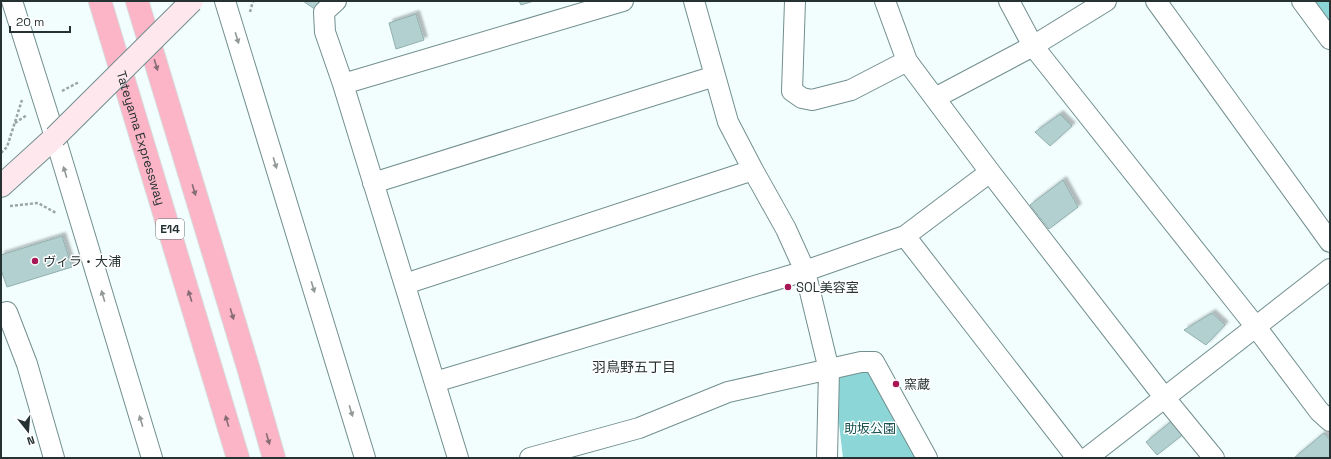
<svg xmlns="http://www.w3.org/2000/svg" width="1331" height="459" font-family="'Space Grotesk','Noto Sans JP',sans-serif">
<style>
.green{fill:#8cd6d7}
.building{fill:#b3d0d0;stroke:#92afaf;filter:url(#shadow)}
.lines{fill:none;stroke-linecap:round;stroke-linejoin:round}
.street-casing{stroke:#728e8e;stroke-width:22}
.secondary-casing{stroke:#728e8e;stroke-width:24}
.highway-casing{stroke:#d8dada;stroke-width:24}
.path{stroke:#9aa6a6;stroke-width:2.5;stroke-dasharray:3 2;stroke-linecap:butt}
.street{stroke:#fff;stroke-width:20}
.secondary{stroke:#fee8ee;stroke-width:22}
.highway{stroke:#fcb4c7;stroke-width:22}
.secondary-bridge-casing{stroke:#728e8e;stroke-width:24;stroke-linecap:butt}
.secondary-bridge{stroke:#fee8ee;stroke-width:22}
.oneway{fill:#929898}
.oneway2{fill:#866c75}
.poi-dot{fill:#a71756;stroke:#fff;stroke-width:1.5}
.labels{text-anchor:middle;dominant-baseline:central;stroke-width:3;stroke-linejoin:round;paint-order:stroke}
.shield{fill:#fff;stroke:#677070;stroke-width:1}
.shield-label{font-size:12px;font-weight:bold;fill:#263232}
.street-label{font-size:13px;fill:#263232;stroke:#fff}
.poi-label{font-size:13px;fill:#263232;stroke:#fff;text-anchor:start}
.park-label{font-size:13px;fill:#195051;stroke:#fff}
.neighbourhood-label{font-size:14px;fill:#263232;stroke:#fff}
</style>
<defs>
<filter id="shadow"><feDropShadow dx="3.5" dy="-3.5" stdDeviation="1" flood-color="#0004"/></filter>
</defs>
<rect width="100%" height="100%" fill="#f2fefe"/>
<path class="green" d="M1315,1H1330V21Z
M871,366L921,458H843L833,372Z"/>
<path class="building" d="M303,1H323L316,10Z
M519,1H534L521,5Z
M416,14L424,40L396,49L389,23Z
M1060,114L1072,126L1050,146L1035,132Z
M1063,180L1078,207L1049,229L1030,205Z
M62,236L72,267L7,287L1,270V255Z
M1212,313L1225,325L1206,345L1184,330Z
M1174,419L1185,433L1157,455L1146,442Z
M1324,433L1330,440V458H1294Z"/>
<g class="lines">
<g class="street-casing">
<path id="street" d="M12,1L55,137L152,458
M225,1L365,458
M336,1L324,12L325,32L343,84L458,458
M694,1L728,122L753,170L786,229L805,271L829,370L827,458
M795,1L792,91L802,98L812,100L851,90L907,61
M885,1L907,61L990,172L1164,397L1214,458
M1009,1L1033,46L1256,327L1319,411L1330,421
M1156,1L1330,242
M1302,1L1330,39
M343,84L623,1
M935,98L1033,46L1106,1
M373,183L715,76
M905,236L1077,458
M405,284L753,170
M1,314L7,312L27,364L54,458
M435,382L805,271L905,236L990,172
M530,458L639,428L728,392L861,362H874L927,458
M1087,458L1330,269"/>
</g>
<g class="secondary-casing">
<path id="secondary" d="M1,186L55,137"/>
</g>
<g class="highway-casing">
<g id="highway">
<path id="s1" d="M100,1L238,458"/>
<path d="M137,1L248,367L274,458"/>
</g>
</g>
<path class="path" d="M250,12L253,1
M62,91L79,82
M15,123L27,115
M1,153L7,147L22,100
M10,206L38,203L56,213"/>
<use href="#street" class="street"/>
<use href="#secondary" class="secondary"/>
<use href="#highway" class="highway"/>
<g class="secondary-bridge-casing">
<path id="secondary-bridge" d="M55,137L192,1"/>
</g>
<use href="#secondary-bridge" class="secondary-bridge"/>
</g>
<defs><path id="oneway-solid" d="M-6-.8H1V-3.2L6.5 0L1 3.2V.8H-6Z"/></defs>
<g class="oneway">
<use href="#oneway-solid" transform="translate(237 38) rotate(73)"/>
<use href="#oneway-solid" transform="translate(275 163) rotate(73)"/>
<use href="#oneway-solid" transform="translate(65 172) rotate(-107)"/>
<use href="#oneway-solid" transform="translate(313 287) rotate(73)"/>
<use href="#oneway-solid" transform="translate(103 296) rotate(-107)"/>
<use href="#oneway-solid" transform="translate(351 411) rotate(73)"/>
<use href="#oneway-solid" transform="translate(141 421) rotate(-107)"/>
</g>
<g class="oneway2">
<use href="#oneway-solid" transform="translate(156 65) rotate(73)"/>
<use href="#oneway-solid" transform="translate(194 190) rotate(73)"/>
<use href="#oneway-solid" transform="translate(190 296) rotate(-107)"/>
<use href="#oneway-solid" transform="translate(232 314) rotate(73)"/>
<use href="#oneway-solid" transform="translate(227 421) rotate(-106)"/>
<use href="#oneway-solid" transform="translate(268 439) rotate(74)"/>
</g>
<g class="poi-dot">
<circle cx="35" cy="261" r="4"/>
<circle cx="788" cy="287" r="4"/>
<circle cx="896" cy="384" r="4"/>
</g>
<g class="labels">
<rect class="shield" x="156" y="219" width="28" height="20" rx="3"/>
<g class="shield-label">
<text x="170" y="229">E14</text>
</g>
<g class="street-label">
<text stroke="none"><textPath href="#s1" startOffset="143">Tateyama Expressway</textPath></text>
</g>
<g class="poi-label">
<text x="43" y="261">ヴィラ・大浦</text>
<text x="796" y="287">SOL美容室</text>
<text x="904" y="384">窯蔵</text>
</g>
<g class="park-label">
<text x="870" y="428">助坂公園</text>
</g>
<g class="neighbourhood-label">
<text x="634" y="367">羽鳥野五丁目</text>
</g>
</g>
<rect width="1331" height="459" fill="none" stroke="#263232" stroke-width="4"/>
<g transform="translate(28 431) rotate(163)" stroke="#ffffff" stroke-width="3" paint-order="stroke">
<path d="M0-3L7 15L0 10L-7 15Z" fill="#263232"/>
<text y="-6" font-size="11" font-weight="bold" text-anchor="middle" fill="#263232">N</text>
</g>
<path d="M10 26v6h60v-6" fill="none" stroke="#263232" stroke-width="2"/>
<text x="16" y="26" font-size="12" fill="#263232" stroke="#ffffff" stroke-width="3" paint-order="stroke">20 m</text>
</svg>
